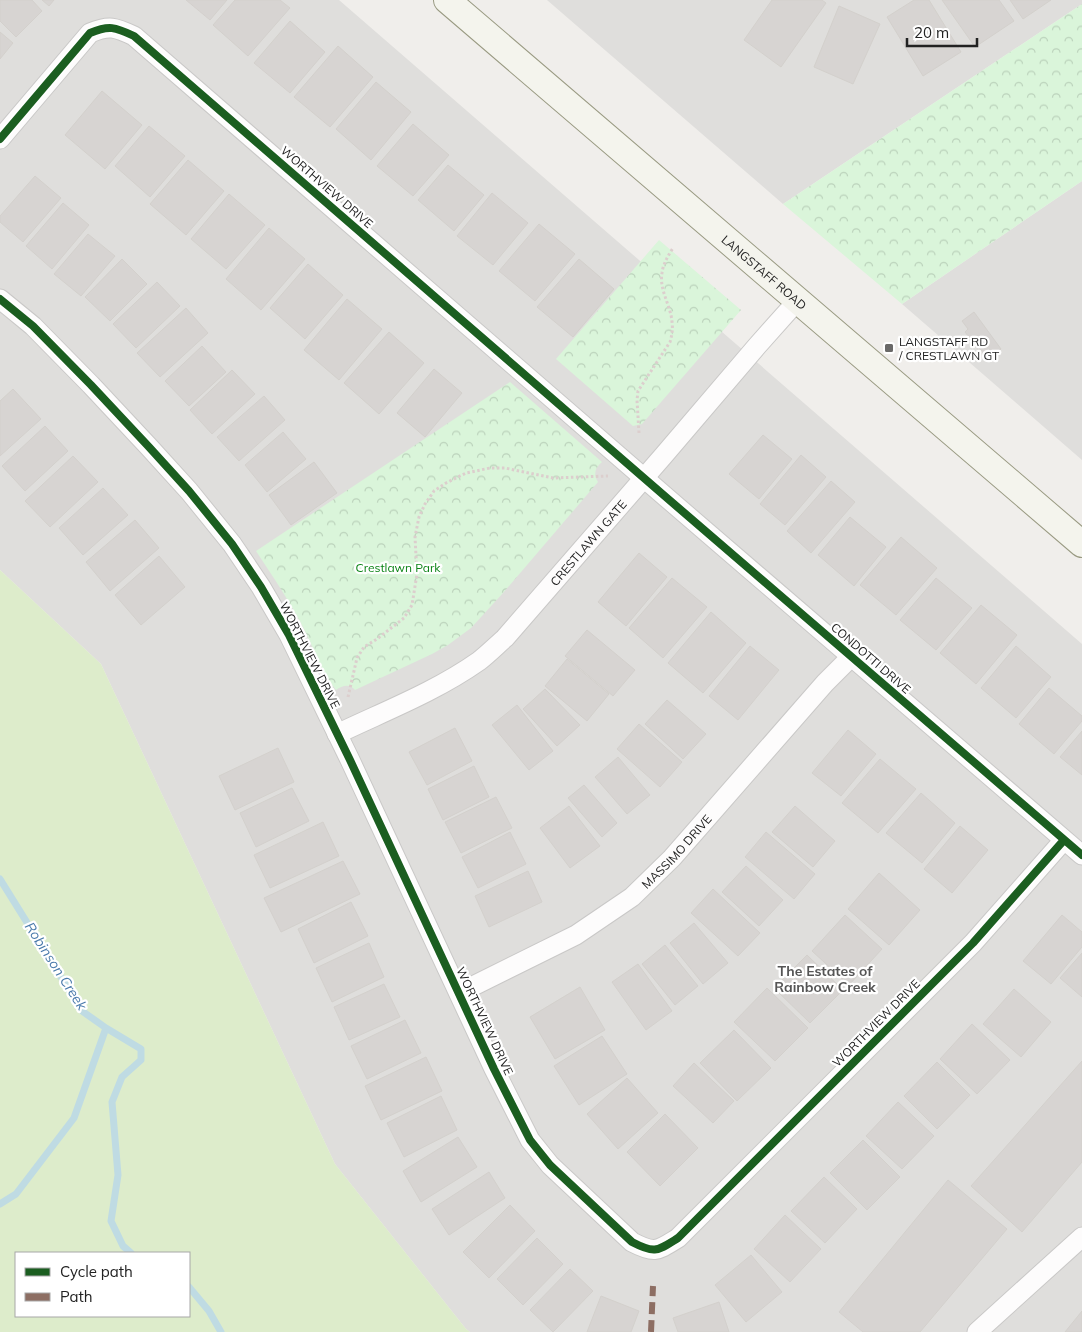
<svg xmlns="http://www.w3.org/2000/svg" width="1082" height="1332" font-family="Mulish,sans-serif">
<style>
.residential{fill:#dfdedc}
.grass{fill:#ddeccb;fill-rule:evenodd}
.park{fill:url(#park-crowns)}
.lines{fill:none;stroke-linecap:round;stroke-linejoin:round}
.stream{stroke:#bfdbe3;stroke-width:7}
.building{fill:#d7d4d2;stroke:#d3d0cc}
.street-casing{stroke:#c9c8c7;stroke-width:21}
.secondary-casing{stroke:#999a82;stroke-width:28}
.path{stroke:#dccecd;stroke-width:3;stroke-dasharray:2.5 2.5;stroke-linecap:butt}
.street{stroke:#fdfcfc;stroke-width:19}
.secondary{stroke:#f4f4ed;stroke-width:26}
.quiet{stroke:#8d6e63;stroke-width:6;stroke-dasharray:12 6;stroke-linecap:butt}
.cycleway-casing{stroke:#fff;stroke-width:11}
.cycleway{stroke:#1b5e20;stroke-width:8}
.poi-dot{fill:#6a6968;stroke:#fff;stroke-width:2}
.labels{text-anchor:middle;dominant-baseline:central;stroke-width:4.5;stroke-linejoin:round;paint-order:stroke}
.street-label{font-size:12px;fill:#222;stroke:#fff}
.poi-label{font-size:12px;fill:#222;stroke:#fff;text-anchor:start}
.park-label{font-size:12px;fill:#0c8416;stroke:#fff}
.water-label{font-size:14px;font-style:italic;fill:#4a7aab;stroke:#fff}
.neighbourhood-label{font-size:14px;font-weight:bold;fill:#555;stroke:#fff}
</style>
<defs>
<pattern id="park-crowns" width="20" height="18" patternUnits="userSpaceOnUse" patternTransform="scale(1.25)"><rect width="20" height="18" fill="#daf5da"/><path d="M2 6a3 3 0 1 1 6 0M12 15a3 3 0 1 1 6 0" fill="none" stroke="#bbd2bb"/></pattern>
</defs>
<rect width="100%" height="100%" fill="#f0eeeb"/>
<path class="residential" d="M0,0H339L1082,644V1332H470L466,1329L335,1164L101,664L0,570Z
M547,0H1082V4L783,204Z
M1082,181V460L902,304Z"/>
<path class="grass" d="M0,570L101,664L335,1164L466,1329L470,1332H0ZM16,1253H189V1316H16Z"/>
<path class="park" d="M1082,4V181L902,304L783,204Z
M659,240L741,310L642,424L633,426L556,359Z
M510,382L602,462C595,468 593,474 598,482L503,593L471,628L448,645L432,654L355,690C349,683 342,686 336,690C322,673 315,651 305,631C291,603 273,577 256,551Z"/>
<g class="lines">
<path class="stream" d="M0,879L82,1011L106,1028L141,1049V1060L122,1077L112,1102L118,1175L111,1221L123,1246L131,1253
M0,1204L16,1194L74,1118L106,1028
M189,1287L209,1311L221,1332"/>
</g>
<path class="building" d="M0,0H32L42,11L16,37L0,21Z
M42,0H54L49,6Z
M186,0H227L210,20Z
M235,0H280L290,8L248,56L213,25Z
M772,0H822L826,3L781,67L744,40Z
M914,0H929L961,52L923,76L887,17Z
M942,0H999L1014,21L975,47Z
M1010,0H1051L1023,19Z
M839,6L880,24L853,84L814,67Z
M290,21L325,52L290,93L254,63Z
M0,32L13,43L0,59Z
M338,46L373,77L330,127L294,97Z
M376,82L411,112L371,160L336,129Z
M102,91L142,125L105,169L65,135Z
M413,124L449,155L413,196L377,166Z
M149,126L185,156L150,197L115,166Z
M188,160L224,191L186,235L150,204Z
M448,165L484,195L454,231L418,200Z
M35,176L61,198L23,242L0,222V216Z
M492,193L528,223L493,265L457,236Z
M229,194L265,225L226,269L191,239Z
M63,203L89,225L52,269L26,246Z
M539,224L575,254L535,301L499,271Z
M269,228L305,259L261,310L226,279Z
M88,234L115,256L81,296L54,274Z
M122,259L147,284L110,321L85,297Z
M579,259L614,289L573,337L537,307Z
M308,264L343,295L305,339L270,308Z
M157,282L180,306L136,348L113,324Z
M347,299L382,329L339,380L304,350Z
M186,308L208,333L160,377L137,353Z
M974,312L1001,349L986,360L965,332L968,329L962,321Z
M389,332L424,363L379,414L344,383Z
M202,346L226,372L189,406L165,381Z
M434,369L462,393L425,437L397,413Z
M232,370L255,394L212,434L190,410Z
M13,389L41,419L0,456V401Z
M264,396L285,420L239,461L217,437Z
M45,426L68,451L25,491L2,466Z
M283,432L306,459L267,492L245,465Z
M763,435L792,459L759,499L729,474Z
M801,455L826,477L785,525L760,504Z
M73,456L98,482L50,527L25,501Z
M314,462L337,493L291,525L269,495Z
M831,481L855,502L811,553L787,531Z
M103,488L128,515L83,555L59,528Z
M850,517L886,547L854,586L818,555Z
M135,520L159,548L110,591L86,562Z
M901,537L937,568L896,615L860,585Z
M639,553L667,577L626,626L598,602Z
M159,556L185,587L141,625L115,595Z
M672,578L707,607L663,658L629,628Z
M936,578L972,608L936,650L900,620Z
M981,605L1017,635L976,684L940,653Z
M711,612L746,643L703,693L668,663Z
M587,630L635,670L613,696L565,656Z
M750,646L779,670L738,720L709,696Z
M1016,646L1051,677L1016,718L981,688Z
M567,659L609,694L587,721L545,686Z
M1049,688L1082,716V721L1054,754L1019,724Z
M545,689L580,725L557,746L523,709Z
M667,700L706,734L683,759L645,724Z
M517,705L553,751L529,770L492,725Z
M639,724L682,762L660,787L617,749Z
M455,728L472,761L427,785L409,752Z
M848,730L876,754L841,796L812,773Z
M1082,731V775L1060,757Z
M278,748L294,782L235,810L219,776Z
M618,757L650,795L627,814L595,777Z
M880,759L916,789L878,833L842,803Z
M474,766L489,797L443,820L428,789Z
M584,785L617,823L602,837L568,798Z
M292,788L309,821L256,847L240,813Z
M921,793L955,823L922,863L886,833Z
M496,797L512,828L461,853L445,822Z
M569,806L600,846L570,868L540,828Z
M795,806L835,841L813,867L772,832Z
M323,822L339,856L270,888L254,855Z
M960,826L988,850L952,893L924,869Z
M510,832L526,864L478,888L462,857Z
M766,832L815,874L794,899L745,857Z
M343,861L360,894L281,932L264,898Z
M746,866L783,900L759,926L722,892Z
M528,871L542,902L489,927L475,896Z
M879,873L920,910L889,945L848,909Z
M713,889L760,933L738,956L691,913Z
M351,902L368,936L314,963L298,929Z
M845,915L882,949L849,985L812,951Z
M1062,915L1082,932V947L1051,984L1023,961Z
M694,923L728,963L703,984L670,943Z
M369,943L384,977L332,1002L316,968Z
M665,945L698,986L675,1005L642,964Z
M1082,953V997L1060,978Z
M807,955L843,990L810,1023L774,988Z
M638,964L672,1011L646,1030L612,982Z
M384,984L400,1017L349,1040L334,1007Z
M580,987L605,1030L555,1059L530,1017Z
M767,988L808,1028L775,1061L734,1022Z
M1014,989L1051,1022L1021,1057L983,1024Z
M405,1020L421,1053L367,1079L351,1046Z
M972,1024L1010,1060L977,1094L940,1059Z
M734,1030L771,1068L737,1101L700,1063Z
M602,1036L627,1074L579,1105L554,1066Z
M426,1057L442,1091L381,1120L365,1086Z
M1082,1061V1162L1022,1232L971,1186Z
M937,1062L970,1095L937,1129L904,1096Z
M694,1063L734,1101L713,1123L673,1086Z
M627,1078L658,1113L618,1149L587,1114Z
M441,1096L457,1130L404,1157L387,1123Z
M898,1102L934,1136L902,1169L866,1136Z
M665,1114L698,1148L660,1186L627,1152Z
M458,1137L477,1167L421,1202L403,1171Z
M863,1140L900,1177L867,1210L830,1173Z
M489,1172L505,1198L449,1235L432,1209Z
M824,1177L857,1209L825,1243L791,1211Z
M948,1180L1007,1229L920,1332H863L839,1312Z
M510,1205L535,1231L489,1278L463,1252Z
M785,1215L821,1249L790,1282L754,1249Z
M537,1238L563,1264L523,1305L497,1279Z
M751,1255L782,1292L746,1322L715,1285Z
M570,1269L593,1291L553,1332L530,1310Z
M601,1296L639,1311L631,1332H587Z
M719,1302L729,1332H678L673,1318Z
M1082,1311V1332H1065Z"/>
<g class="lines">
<g class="street-casing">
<g id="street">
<path d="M0,139L90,33C109,25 115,27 134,36L667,498L1082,855"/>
<path d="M0,299L33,326L91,385L149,447L189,491L232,544L261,587L289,635L350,760L494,1069L530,1140L550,1165L632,1242C655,1254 657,1251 678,1238L973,943L1064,840"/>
<path id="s1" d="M337,734C385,711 435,692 479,661C488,654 496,646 505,638L664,455L757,346L798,300"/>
<path id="s2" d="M459,993L576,935L632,897L672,858L825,683L852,656"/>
<path d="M977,1332L1082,1237"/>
</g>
</g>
<g class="secondary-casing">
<g id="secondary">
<path id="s3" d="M447,0L1082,544"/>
</g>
</g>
<path class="path" d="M639,433L637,400L638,391L670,342C672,335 673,329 672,322C671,306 659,290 662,273C663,264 668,256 673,248
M348,697L357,658L364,647L377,639L404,618L412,605L417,574L415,537L419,517L425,504L434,491L446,483L466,473L490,468H505L553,478L608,476"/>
<use href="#street" class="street"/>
<use href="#secondary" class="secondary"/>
<path class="quiet" d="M651,1332L653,1286"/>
<g class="cycleway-casing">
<path id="cycleway" d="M0,139L90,33C109,25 115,27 134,36L667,498L1082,855
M0,299L33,326L91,385L149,447L189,491L232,544L261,587L289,635L350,760L494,1069L530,1140L550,1165L632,1242C655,1254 657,1251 678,1238L973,943L1064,840"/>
</g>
<use href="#cycleway" class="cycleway"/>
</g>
<rect class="poi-dot" x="884" y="343" width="10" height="10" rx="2.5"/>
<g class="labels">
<g class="street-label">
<text transform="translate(327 187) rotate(41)">WORTHVIEW DRIVE</text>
<text stroke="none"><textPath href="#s3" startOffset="418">LANGSTAFF ROAD</textPath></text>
<text stroke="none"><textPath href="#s1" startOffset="321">CRESTLAWN GATE</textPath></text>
<text transform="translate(310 655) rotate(63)">WORTHVIEW DRIVE</text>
<text transform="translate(871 658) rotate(41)">CONDOTTI DRIVE</text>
<text stroke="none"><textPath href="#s2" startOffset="262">MASSIMO DRIVE</textPath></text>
<text transform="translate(485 1021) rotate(65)">WORTHVIEW DRIVE</text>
<text transform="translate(876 1023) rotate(-45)">WORTHVIEW DRIVE</text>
</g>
<g class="poi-label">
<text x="899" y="341">LANGSTAFF RD<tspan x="899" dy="14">/ CRESTLAWN GT</tspan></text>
</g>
<g class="park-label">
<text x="398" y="567">Crestlawn Park</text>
</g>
<g class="water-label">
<text transform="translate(56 966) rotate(57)">Robinson Creek</text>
</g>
<g class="neighbourhood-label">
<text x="825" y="971">The Estates of<tspan x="825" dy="16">Rainbow Creek</tspan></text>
</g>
</g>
<rect x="15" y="1252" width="175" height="65" fill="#ffffff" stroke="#a7a7a7"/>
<rect x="25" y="1268" width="25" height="8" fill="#1b5e20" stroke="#a7a7a7"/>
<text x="60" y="1277" font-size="15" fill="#222222">Cycle path</text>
<rect x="25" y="1293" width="25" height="8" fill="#8d6e63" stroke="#a7a7a7"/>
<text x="60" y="1302" font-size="15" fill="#222222">Path</text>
<path d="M907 38v8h70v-8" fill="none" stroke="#222222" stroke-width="2.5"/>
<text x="914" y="38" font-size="15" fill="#222222" stroke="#ffffff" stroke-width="4" paint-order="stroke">20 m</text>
</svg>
